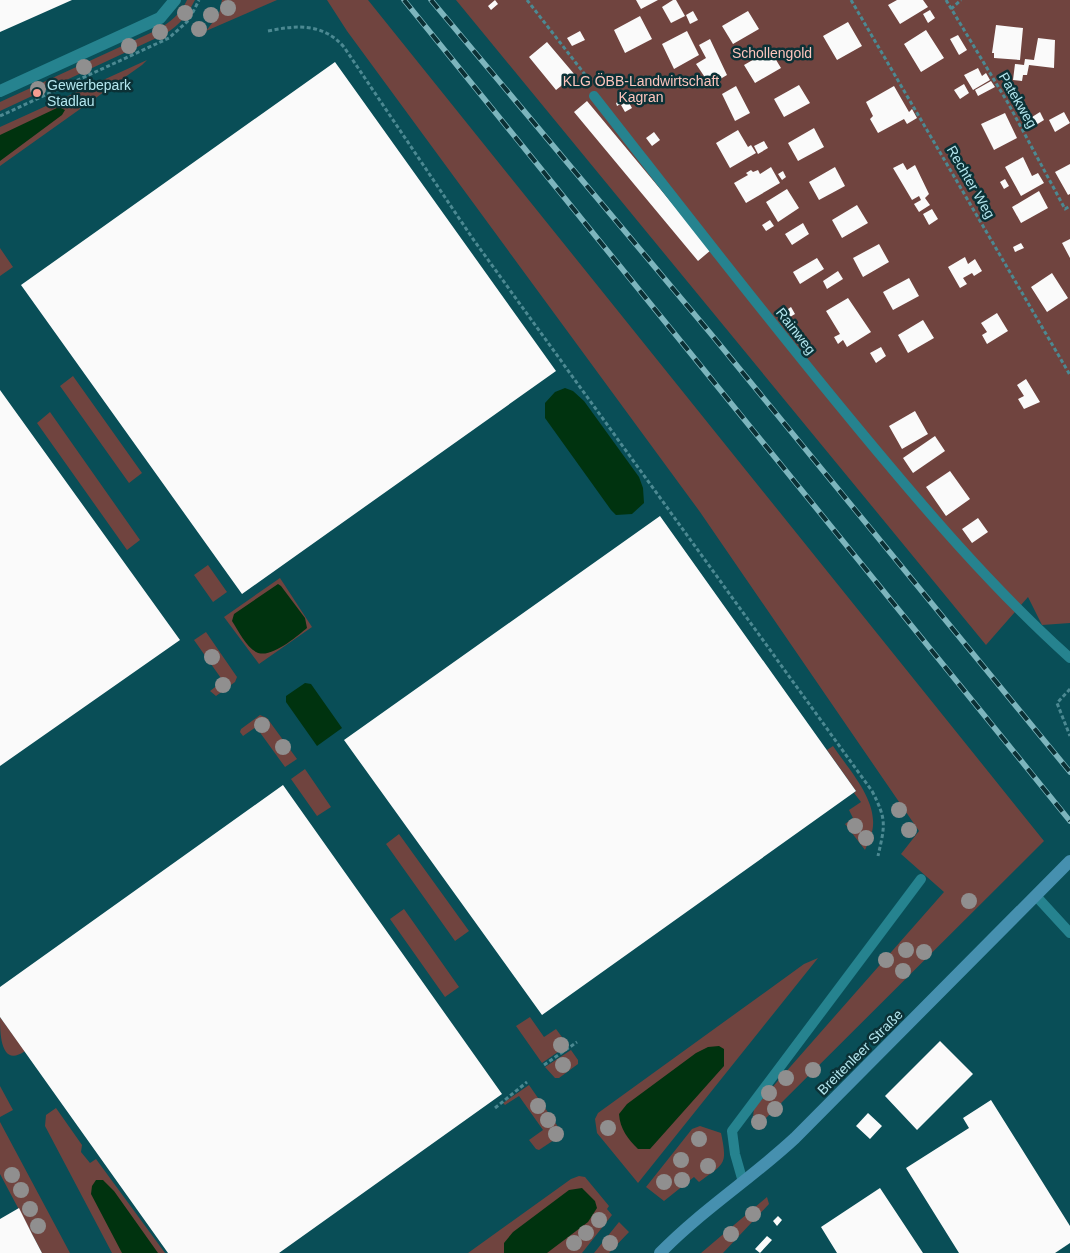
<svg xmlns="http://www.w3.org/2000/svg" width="1070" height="1253" font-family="Arial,sans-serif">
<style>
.green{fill:#70443f}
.water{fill:#00330f}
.building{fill:#fafafa}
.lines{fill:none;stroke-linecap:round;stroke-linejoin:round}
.path{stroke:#4c8992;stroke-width:3;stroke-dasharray:4 2.5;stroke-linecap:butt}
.service{stroke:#26838f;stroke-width:10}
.minor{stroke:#26838f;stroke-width:12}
.secondary{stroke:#4690af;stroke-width:12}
.rail-casing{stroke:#7db5bd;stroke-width:5.5}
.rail{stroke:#0b3136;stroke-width:4;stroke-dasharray:11;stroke-linecap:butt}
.tree{fill:#908f8f}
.poi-dot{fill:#f59c91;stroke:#0b3136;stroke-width:2}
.labels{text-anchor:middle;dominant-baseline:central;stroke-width:5;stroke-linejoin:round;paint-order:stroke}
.park-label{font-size:14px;fill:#fec5bd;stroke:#0b3136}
.poi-label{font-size:14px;fill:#b4e6ee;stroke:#0b3136;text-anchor:start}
.street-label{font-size:14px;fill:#b4e6ee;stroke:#0b3136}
</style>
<rect width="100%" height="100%" fill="#094e57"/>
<path class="green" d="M187,0H195C187,15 180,25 165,34L0,111V102L157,30C170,22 181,14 187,0Z
M222,0H277L206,31L219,14Z
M327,0H368L1044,841L756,1128L752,1126L754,1108L944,892L901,854L919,831L700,512L347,31Z
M456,0H1070V623L1042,625L1028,597L986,645Z
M147,60L142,65L0,166V127Z
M0,248L13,267L0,276Z
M73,376L142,473L129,483L60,386Z
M50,412L140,540L127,550L37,423Z
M208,565L227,592L213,602L194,575Z
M280,578L312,627L259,664L224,617Z
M206,632L237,677L235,682L216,696L210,691L223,681L194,640Z
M260,715L267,718L297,759L285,767L256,727L243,736L240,732L241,729Z
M833,746C847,767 872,794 873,820C874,831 869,841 865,850L845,824L853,818L849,810L861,802L854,793L856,791L827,750Z
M305,769L331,807L317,816L291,779Z
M399,834L469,931L455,941L386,844Z
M404,909L459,987L445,997L390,919Z
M818,958L638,1183L597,1133L595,1119L598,1113L804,964Z
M0,1017L25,1051C0,1069 0,1031 0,1017Z
M530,1017L544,1037L556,1029L568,1045L542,1063L516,1026Z
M571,1050L578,1060V1064L559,1078H555L545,1067Z
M529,1085L561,1131L560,1136L539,1150L536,1149L529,1140L543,1130L519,1096L505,1105L503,1103Z
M0,1086L13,1110L0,1117Z
M56,1108L82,1145L81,1152L90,1163L96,1159L165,1253H112L45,1126L46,1115Z
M0,1122L70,1253H42L0,1174Z
M700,1126L721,1133C728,1166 724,1163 699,1182L694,1177L664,1201L646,1187L692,1129Z
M579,1176L585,1177L609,1206L607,1209L612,1215L582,1253H468L571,1179Z
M767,1197L769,1204L723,1253H701Z
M619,1222L629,1232L609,1253H594Z"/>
<path class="water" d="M59,107L65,110L62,115L0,161V135Z
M565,388L573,391L584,401L639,477L643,488L644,503L632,514L616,515L611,510L545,418V403L555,392Z
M278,584L281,586L305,618L307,628C297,636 270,660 256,652C246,647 238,630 232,621L234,614Z
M305,683L311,684L342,728L317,746L286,702V696Z
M719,1046L724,1049V1066L650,1149H638C628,1139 620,1129 619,1114L627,1104L696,1053L708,1047Z
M96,1180H103L114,1191L158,1253H122L91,1194L92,1186Z
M582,1188L595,1201L597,1208L588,1222L547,1253H504V1243L513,1232L569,1190Z"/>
<path class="building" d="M0,0H72L0,32Z
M495,0L498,4L491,10L488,6Z
M636,0H658L641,9Z
M673,0H676L685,16L671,23L662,7Z
M897,0H923L928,7L900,24L888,5Z
M930,10L935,18L928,23L923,14Z
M693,11L698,20L690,24L686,15Z
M748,11L759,29L733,44L722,26Z
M640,16L652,39L625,53L614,30Z
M848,22L862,46L837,60L823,36Z
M996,25L1023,28L1020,60L994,58V53H992Z
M926,30L944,58L921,72L904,44Z
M580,31L585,40L572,46L567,38Z
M687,31L699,55L674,69L662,44Z
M958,35L967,50L959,55L950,39Z
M1038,38L1055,40L1054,68L1029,65L1027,75H1023L1022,81L1013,80L1015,64L1024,65L1025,59L1034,60Z
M710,39L727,75L710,85L696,64L706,58L699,45Z
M547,42L575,75L556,90L529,57Z
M770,50L781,68L755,83L744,65Z
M335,62L556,371L242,594L21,285Z
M978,68L982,76L986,73L990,80L973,90L964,75Z
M991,81L995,87L978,96L975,90Z
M964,84L969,93L960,99L954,90Z
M799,85L810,103L784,117L774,99Z
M736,86L750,113L735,121L722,94Z
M894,86L909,112L912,109L917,118L907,124L904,119L878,133L870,119L873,116L866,102Z
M624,99L626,101L617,106L616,103Z
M587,101L711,250L698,261L574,112Z
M628,101L632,108L625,112L621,105Z
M1040,112L1044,120L1036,125L1032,117Z
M1064,112L1070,123L1055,132L1049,120Z
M1005,113L1017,138L994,150L981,124Z
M814,128L824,147L798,161L788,143Z
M738,130L748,147L751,145L756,153L730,168L716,143Z
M654,132L660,140L652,146L646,138Z
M764,141L768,148L758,154L754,146Z
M1023,157L1032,176L1038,173L1044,183L1021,196L1005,167Z
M903,163L907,170L915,165L929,194L925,198L930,205L919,212L914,204L921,200L919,196L912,200L893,168Z
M1070,164V194L1068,195L1055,172Z
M771,167L780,183L746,203L734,183L748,175L746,173L751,170L753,172L758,170L760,174Z
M835,167L845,186L819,200L809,182Z
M783,171L786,177L782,180L778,174Z
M1005,179L1009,186L1004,189L1000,182Z
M787,189L799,208L778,222L766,202Z
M1039,191L1048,208L1021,223L1012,207Z
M857,205L868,223L842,238L832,220Z
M932,209L938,219L929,225L923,214Z
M770,220L774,226L766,231L762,225Z
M803,223L809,234L792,245L785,234Z
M1070,239V258L1062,243Z
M1021,243L1024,248L1015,252L1013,247Z
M879,244L889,262L863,277L853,258Z
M965,257L968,264L975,259L982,271L974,276L972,273L963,278L967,284L960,288L948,267Z
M817,258L824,269L800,284L793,272Z
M838,271L843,279L827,289L823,281Z
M1052,273L1068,298L1047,312L1031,287Z
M909,278L919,296L893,310L883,292Z
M848,298L871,332L847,347L843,340L838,344L834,337L840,334L826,311Z
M791,307L795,314L790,317L785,311Z
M997,313L1008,331L987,344L982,335L987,332L981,323Z
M923,320L934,338L908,353L898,335Z
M881,347L886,356L876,363L870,353Z
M1026,379L1040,402L1024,409L1018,399L1024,396L1017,385Z
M0,390L180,640L0,766Z
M915,411L928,434L902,449L889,426Z
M935,436L945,451L913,473L903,458Z
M950,471L970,499L946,516L926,487Z
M660,516L856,791L542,1015L344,740Z
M978,518L988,532L972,543L962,529Z
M283,785L502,1094L279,1253H168L0,1017V987Z
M940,1041L973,1074L917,1130L885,1096Z
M991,1100L1070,1226V1243L1055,1253H959L906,1168L969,1128L963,1118Z
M868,1113L882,1126L870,1139L856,1126Z
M880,1188L923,1253H837L821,1227Z
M19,1208L32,1234L42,1253H0V1219Z
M778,1216L782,1220L777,1226L773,1221Z
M767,1236L772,1240L760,1253L755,1249Z"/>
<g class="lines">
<path class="path" d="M527,0L590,81
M851,0L1070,375
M946,0L1008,103L1065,209L1070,206
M951,9L961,0
M268,31C297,25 323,23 344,47L473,239L872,791C887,820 885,825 878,856
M0,116L169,38L189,20L199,0
M1070,689L1057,703L1070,736
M544,1065L577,1042
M495,1108L527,1082"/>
<path class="service" d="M594,96C681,207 767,319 857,427C924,508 992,588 1070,658
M1036,896L1070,933
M743,1182L735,1154L732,1131L921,879"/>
<path class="minor" d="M0,91L160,18L175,0"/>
<path class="secondary" d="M660,1253C702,1210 752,1178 795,1138L1070,861"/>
<g class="rail-casing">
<path id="rail" d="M404,0L1070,821
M431,0L711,334L1070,772"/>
</g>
<use href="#rail" class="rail"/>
</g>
<g class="tree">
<circle cx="228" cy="8" r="8"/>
<circle cx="185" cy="13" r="8"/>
<circle cx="211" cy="15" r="8"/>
<circle cx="199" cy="29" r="8"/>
<circle cx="160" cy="32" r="8"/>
<circle cx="129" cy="46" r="8"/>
<circle cx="84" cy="67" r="8"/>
<circle cx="38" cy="89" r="8"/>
<circle cx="212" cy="657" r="8"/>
<circle cx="223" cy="685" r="8"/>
<circle cx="262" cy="725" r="8"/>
<circle cx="283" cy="747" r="8"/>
<circle cx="899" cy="810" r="8"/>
<circle cx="855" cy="826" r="8"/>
<circle cx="909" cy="830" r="8"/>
<circle cx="866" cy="838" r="8"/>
<circle cx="969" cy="901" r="8"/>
<circle cx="906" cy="950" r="8"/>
<circle cx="924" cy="952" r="8"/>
<circle cx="886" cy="960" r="8"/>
<circle cx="903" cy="971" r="8"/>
<circle cx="561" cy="1045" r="8"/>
<circle cx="563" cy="1065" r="8"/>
<circle cx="813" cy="1070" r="8"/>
<circle cx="786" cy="1078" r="8"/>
<circle cx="769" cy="1093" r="8"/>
<circle cx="538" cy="1106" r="8"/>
<circle cx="775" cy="1109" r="8"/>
<circle cx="548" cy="1120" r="8"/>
<circle cx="759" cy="1122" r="8"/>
<circle cx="608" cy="1128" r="8"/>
<circle cx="556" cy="1134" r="8"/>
<circle cx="699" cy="1139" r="8"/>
<circle cx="681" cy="1160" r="8"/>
<circle cx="708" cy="1166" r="8"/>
<circle cx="12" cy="1175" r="8"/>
<circle cx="682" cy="1180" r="8"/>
<circle cx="664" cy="1182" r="8"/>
<circle cx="21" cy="1190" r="8"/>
<circle cx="30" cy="1209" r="8"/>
<circle cx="753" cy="1214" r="8"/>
<circle cx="599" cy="1220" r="8"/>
<circle cx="38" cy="1226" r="8"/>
<circle cx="586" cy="1233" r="8"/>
<circle cx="731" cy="1234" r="8"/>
<circle cx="574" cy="1243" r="8"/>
<circle cx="610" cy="1243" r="8"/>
</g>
<circle class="poi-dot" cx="37" cy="93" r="5"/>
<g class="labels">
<g class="park-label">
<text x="772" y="53">Schollengold</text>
<text x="641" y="81">KLG ÖBB-Landwirtschaft<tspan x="641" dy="16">Kagran</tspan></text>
</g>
<g class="poi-label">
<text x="47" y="85">Gewerbepark<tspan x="47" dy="16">Stadlau</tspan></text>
</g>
<g class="street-label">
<text transform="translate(1018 100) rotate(60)">Patekweg</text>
<text transform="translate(971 182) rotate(60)">Rechter Weg</text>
<text transform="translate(796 331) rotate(52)">Rainweg</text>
<text transform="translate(860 1052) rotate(-45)">Breitenleer Straße</text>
</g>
</g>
</svg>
